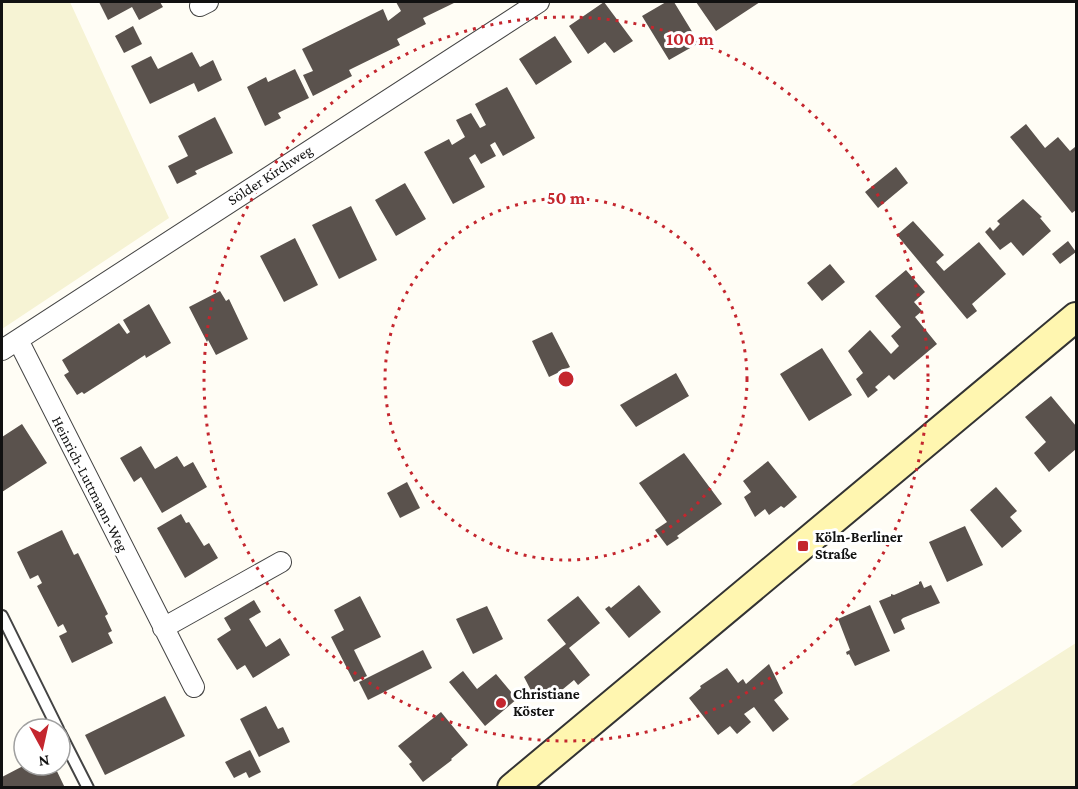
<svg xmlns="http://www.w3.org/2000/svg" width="1078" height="789" font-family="'Crimson Pro',serif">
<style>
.farmland{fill:#f6f3d4}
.building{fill:#5a524d}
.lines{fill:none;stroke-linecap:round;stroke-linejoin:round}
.service-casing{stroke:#444;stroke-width:14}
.minor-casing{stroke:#444;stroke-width:22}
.secondary-casing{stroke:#333;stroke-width:32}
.service{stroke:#fff;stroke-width:10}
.minor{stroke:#fff;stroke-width:20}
.secondary{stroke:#fff6b0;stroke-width:28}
.ring{fill:none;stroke:#c4262e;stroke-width:3;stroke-dasharray:3 6}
.poi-dot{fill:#c4262e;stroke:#fff;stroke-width:2}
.labels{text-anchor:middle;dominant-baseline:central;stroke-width:6;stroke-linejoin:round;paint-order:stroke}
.street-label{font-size:15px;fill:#111;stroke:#fff}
.poi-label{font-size:15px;font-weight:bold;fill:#111;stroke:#fff;text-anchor:start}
.centre{fill:#c4262e;stroke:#fff;stroke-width:3}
.ring-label{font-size:18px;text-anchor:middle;font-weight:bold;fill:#c4262e;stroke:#fff;stroke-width:6;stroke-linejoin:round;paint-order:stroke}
</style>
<rect width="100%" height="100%" fill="#fffdf5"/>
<path class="farmland" d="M2,2H70L169,218L2,329Z
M1076,643V787H848Z"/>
<path class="building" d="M99,2H160L163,7L139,20L132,7L108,20Z
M396,2H456L423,18L426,24L397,39L400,45L349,70L352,76L313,96L303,75L313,71L302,49L383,9L388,21L401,11Z
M604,2L633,41L614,53L605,42L588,54L569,26Z
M666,2H674L699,43L669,60L642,16Z
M696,2H760L716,31Z
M133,26L142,44L124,53L115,36Z
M555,36L572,62L536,85L519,59Z
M192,52L200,67L213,60L222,80L198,92L194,83L150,104L131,66L151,56L158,69Z
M295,69L309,98L278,113L281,118L265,126L247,87L266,77L268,82Z
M507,87L535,138L503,156L495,142L490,145L496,156L481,164L475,154L469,158L485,187L453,204L424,152L449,139L452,145L465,137L456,120L471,113L480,128L486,125L475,104Z
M215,117L233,153L195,171L197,174L177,184L168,166L188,156L178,136Z
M1026,124L1045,148L1058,137L1070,151L1075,147L1076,149V210L1072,213L1010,137Z
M896,167L908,183L878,208L865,192Z
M405,183L426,219L396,236L375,200Z
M1023,199L1042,217L1040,218L1051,231L1023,256L1011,242L1000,250L985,232L990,227L993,231L1000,224L997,221Z
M351,206L377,260L339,279L312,225Z
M913,221L944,255L936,262L944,271L979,242L1006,274L972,304L977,311L967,319L897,235Z
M295,238L318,285L284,302L260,256Z
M1068,241L1076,252L1060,264L1052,254Z
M830,264L845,282L822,301L807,283Z
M906,270L925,292L914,302L922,311L915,317L937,344L894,380L889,375L875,387L878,390L868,398L856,379L863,373L848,351L870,330L891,354L899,346L891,336L901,327L875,296Z
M220,291L226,301L229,299L248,339L216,355L208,340L207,342L189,307Z
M149,304L171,343L146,358L145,355L84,394L82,392L77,395L64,375L69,372L62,360L119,323L127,334L130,332L123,320Z
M552,332L570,367L549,377L532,341Z
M822,348L852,395L809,421L780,374Z
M676,373L689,396L636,427L620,405Z
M1051,396L1076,426V449L1049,472L1034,453L1046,442L1025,417Z
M22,424L47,463L2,492V437Z
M141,446L155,469L177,456L184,467L193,462L207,487L162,513L141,477L134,482L120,458Z
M684,453L722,504L677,536L679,538L667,546L655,530L667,522L639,483Z
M768,461L797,497L784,508L781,506L769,515L765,509L755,517L744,497L751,492L743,481Z
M407,482L420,508L400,518L387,493Z
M996,487L1017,511L1010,517L1022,531L1002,548L970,510Z
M181,514L186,523L189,522L204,546L209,543L218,558L185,578L157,528Z
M965,526L983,565L947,582L929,542Z
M62,530L74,555L78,553L108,614L105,616L112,631L108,633L113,643L72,663L59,636L67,632L63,624L58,627L37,586L42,583L38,575L30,579L17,552Z
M921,581L924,588L931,585L940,603L903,618L901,620L905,629L894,634L879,601L891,596V594L894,595L919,584V582Z
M639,585L661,612L629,638L605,609L609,606L611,608Z
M360,596L381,637L354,650L367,676L354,682L331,637L344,630L334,610Z
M578,596L600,623L569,648L590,675L578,685L574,680L551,699L547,694L537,702L524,677L566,644L547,620Z
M254,600L261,612L249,619L266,647L280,638L290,655L253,678L245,665L237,670L217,639L231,630L224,618Z
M870,605L890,651L855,666L849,654L847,655L846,652L850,650L838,619Z
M487,606L503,639L473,654L456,619Z
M423,650L432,668L368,700L359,682Z
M769,664L783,693L774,700L789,719L773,732L754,707L744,714L751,722L737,734L730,726L718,735L689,698L701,688L700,686L727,668L738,683L743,679L746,684Z
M463,671L477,689L496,674L517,699L485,726L449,682Z
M165,696L185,736L105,775L85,735Z
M266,706L278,729L283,727L290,742L259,757L240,719Z
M441,712L468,745L451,759L452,760L423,782L409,764L412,762L398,746Z
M250,750L261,772L249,778L246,772L234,778L225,762Z
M25,765H54L65,788H2V777Z"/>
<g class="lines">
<g class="service-casing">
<path id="service" d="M2,616L58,729
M60,733L88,788"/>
</g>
<g class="minor-casing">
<path id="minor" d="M200,6L208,2
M18,340L194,687
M2,350L539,2
M163,628L281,562"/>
</g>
<g class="secondary-casing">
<path id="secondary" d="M512,788L1076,317"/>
</g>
<use href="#service" class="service"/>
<use href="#minor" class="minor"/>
<use href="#secondary" class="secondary"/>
</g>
<g class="ring">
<circle cx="566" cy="379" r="181"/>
<circle cx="566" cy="379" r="362"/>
</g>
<g class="poi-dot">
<rect x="797" y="540" width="12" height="12" rx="3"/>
<circle cx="501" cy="703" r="6"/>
</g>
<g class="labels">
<g class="street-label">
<text transform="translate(270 175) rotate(-33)">Sölder Kirchweg</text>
<text transform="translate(90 484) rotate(63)">Heinrich-Luttmann-Weg</text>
</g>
<g class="poi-label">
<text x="815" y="537">Köln-Berliner<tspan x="815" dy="17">Straße</tspan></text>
<text x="513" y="694">Christiane<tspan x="513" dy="17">Köster</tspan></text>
</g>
</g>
<circle cx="566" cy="379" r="9" class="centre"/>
<g class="ring-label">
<text x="690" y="45">100 m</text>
<text x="566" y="204">50 m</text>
</g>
<rect width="1078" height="789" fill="none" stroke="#111111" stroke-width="6"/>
<g transform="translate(42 747) rotate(172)"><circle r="28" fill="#ffffff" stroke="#a0a0a0" stroke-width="1.5"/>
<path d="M0-4.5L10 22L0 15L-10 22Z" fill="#c4262e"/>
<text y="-9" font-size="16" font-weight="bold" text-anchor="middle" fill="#111111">N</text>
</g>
</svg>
